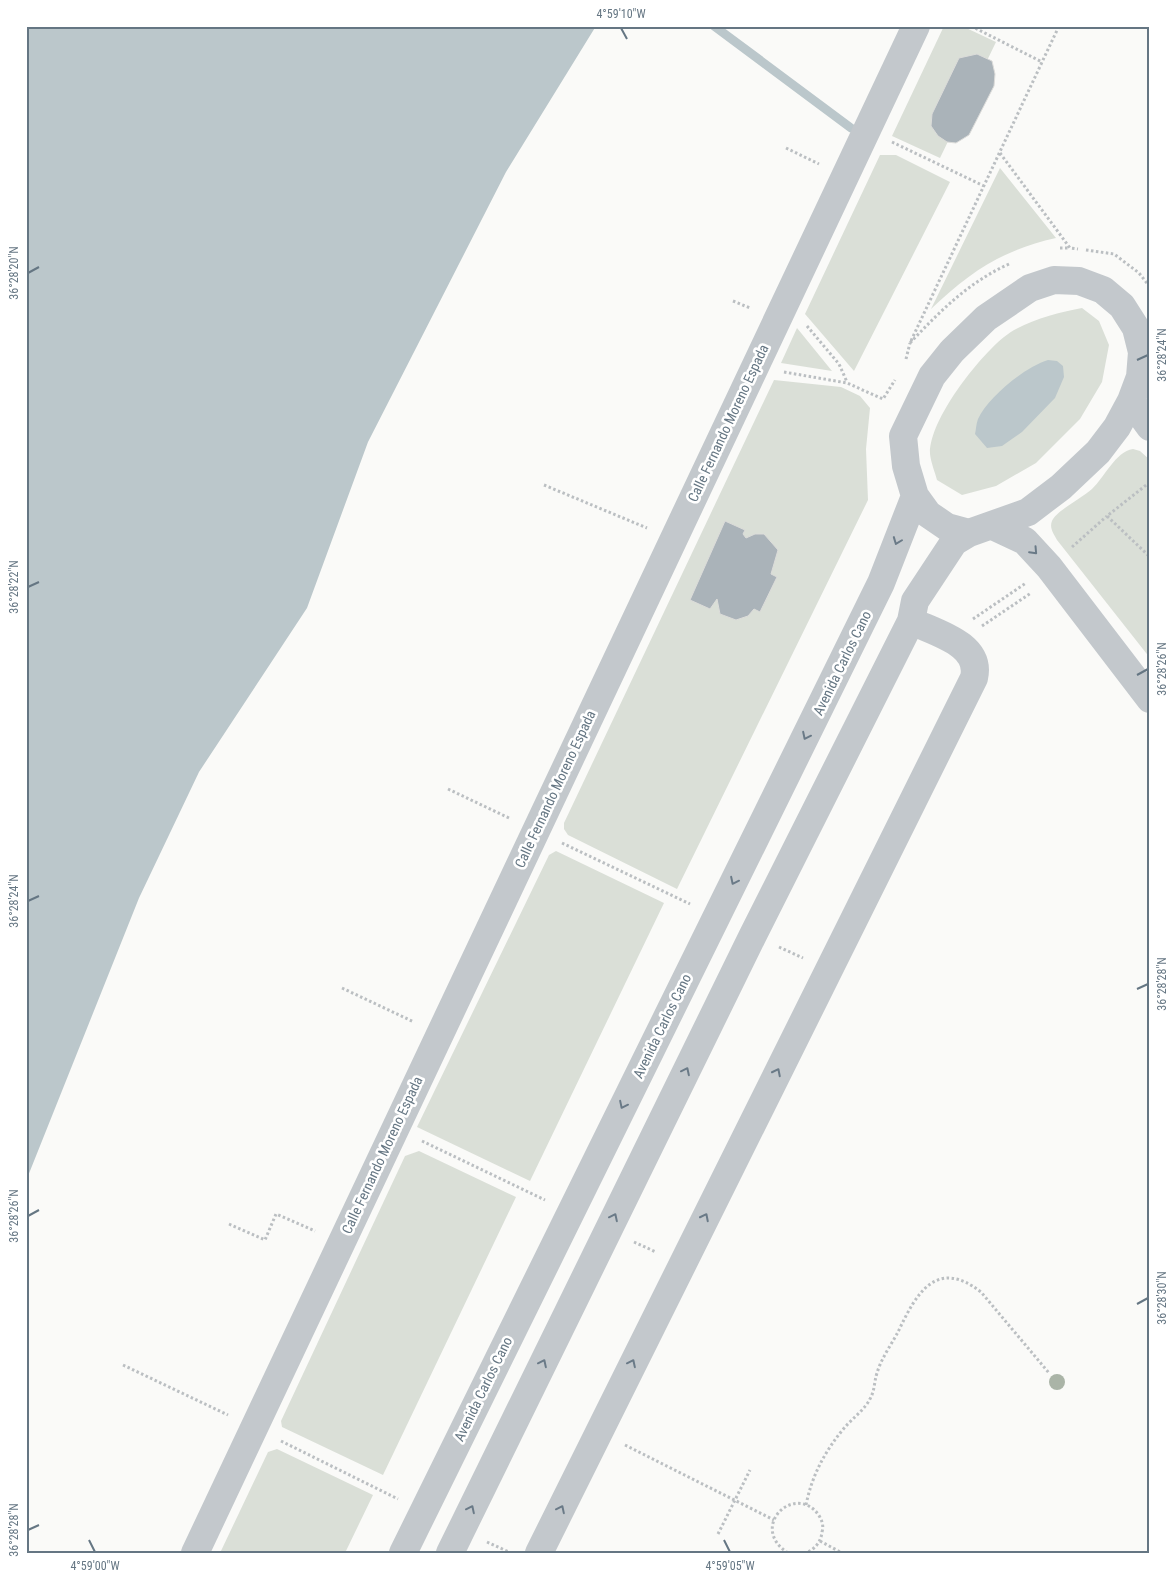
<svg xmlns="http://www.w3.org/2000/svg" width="1176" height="1579" font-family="'Roboto Condensed',sans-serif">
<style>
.green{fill:#dadfd7}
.water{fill:#bbc7cb}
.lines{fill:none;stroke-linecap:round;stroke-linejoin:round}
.stream{stroke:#bbc7cb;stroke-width:9}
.building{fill:#aab3b9;stroke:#dcdcda}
.path{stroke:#bbbfc2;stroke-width:3;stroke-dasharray:2.5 2.5;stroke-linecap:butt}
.minor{stroke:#c3c8cc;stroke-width:28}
.tree{fill:#aab4a7}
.oneway{stroke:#6a7a87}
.ticks{fill:none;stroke:#657683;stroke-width:2}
.labels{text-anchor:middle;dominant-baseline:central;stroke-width:5;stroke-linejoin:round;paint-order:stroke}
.street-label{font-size:14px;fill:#657683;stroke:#fff}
.neatline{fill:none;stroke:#657683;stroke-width:2}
.ticks-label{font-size:12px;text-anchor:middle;fill:#657683}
</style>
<rect width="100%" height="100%" fill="#fafaf8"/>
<path class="green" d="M944,26H962L996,42L940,158L892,136Z
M880,155H896L950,182L854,371L805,314Z
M1000,168L1056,238C1002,250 970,272 931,309Z
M1082,308L1099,321L1109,345L1102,382L1080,419L1036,463L996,486L962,495L937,480C935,472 931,463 930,454C929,420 978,358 1004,337C1022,322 1059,312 1082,308Z
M797,328L832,371L781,363Z
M774,380L841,387L860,396L870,408L866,449L868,500L677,889L568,835L564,829V823Z
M1133,449L1140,451L1150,460V658L1057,540C1054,534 1049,528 1052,521C1056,511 1082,498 1092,489C1105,477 1115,452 1133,449Z
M556,851L664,903L530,1181L417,1127L549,855Z
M419,1151L516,1197L383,1475L282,1427L281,1421L405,1156Z
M277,1449L373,1495L345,1553H220L268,1452Z"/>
<path class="water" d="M26,26H596L506,172L368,442L307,608L199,772L139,898L26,1181Z
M1048,360L1057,361L1063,366L1064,377L1055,398L1022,432L1002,446L987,448L975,434C976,430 976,424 978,419C988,397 1025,367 1048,360Z"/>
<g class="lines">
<path class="stream" d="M714,26L851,128"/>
</g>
<path class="building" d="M977,54L992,61L995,74L994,86L969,135L956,143L947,142L938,136L931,126L932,114L959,58Z
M725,521L745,530L743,534L746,538L755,534H764L778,550L771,574L777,577L760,612L754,609L748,616L736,620L720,614L717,599L710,609L690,600Z"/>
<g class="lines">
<path class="path" d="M971,26L1042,62
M892,142L984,186
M786,148L819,164
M1000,153L1070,248L1078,249
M1060,248H1070
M1086,250L1114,254L1139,273L1150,287
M1009,264C969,282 940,311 910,343L1059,26
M733,301L750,308
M807,326L839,364L847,382
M906,359L910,343
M784,372L847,383L883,399L895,380
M1150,482L1107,516L1150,557
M544,485L647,528
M1072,547L1107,516
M973,619L1026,583
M982,626L1031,593
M448,789L509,818
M562,843L690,904
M779,947L803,958
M342,988L414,1022
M422,1141L545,1200
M229,1224L265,1240L276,1214L315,1231
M634,1242L656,1252
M123,1365L228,1415
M281,1441L398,1499
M625,1445L774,1520
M806,1505C812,1475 825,1451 845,1427C853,1418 865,1409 870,1399C875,1390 874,1382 877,1373C881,1359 891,1345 898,1332C916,1294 936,1257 981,1292L1049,1373
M718,1534L750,1470
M820,1541L842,1553
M487,1542L509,1552
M788,1553C748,1527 794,1483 818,1514C822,1520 824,1526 822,1532C821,1542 815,1549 806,1553"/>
<path class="minor" d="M1054,280L1079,281L1103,290L1122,306L1136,328L1142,352L1140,377L1131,401L1117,427L1098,452L1061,487L1028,512L969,533L947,527L928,514L915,496L906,466L903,436L932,376L952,351L986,318L1030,288Z
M1131,401L1150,427
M993,526L1025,541L1049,567L1150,699
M195,1553L916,26
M403,1553L881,583L915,496
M450,1553L753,935L911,621L915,601L954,542L969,533
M539,1553L974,678C982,644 936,633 911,621"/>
</g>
<circle class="tree" cx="1057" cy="1382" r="8"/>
<defs><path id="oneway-chevron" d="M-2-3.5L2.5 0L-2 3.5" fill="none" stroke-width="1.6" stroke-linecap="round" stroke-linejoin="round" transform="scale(1.25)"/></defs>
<g class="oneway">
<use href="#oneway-chevron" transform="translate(897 541) rotate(111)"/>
<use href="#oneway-chevron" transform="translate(1034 551) rotate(47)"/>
<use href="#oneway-chevron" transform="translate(806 736) rotate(116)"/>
<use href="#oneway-chevron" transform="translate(734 881) rotate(116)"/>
<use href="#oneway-chevron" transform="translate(686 1071) rotate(-64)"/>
<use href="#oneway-chevron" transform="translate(777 1072) rotate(-63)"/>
<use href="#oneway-chevron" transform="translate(623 1105) rotate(116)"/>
<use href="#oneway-chevron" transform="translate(614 1217) rotate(-64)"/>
<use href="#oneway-chevron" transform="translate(705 1217) rotate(-63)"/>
<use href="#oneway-chevron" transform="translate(543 1363) rotate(-64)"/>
<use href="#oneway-chevron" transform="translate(632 1363) rotate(-64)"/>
<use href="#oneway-chevron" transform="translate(471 1509) rotate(-64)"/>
<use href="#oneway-chevron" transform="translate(561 1509) rotate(-64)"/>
</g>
<path class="ticks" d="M621,28L627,39M28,273L39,267M1137,360L1148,355M28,587L39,582M1137,675L1148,669M28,901L39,896M1137,989L1148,984M28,1216L39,1210M1137,1304L1148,1298M28,1530L39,1525M89,1540L95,1552M724,1540L730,1552"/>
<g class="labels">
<g class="street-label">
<text transform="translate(728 423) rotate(-65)">Calle Fernando Moreno Espada</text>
<text transform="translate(842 663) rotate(-64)">Avenida Carlos Cano</text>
<text transform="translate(555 789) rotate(-65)">Calle Fernando Moreno Espada</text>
<text transform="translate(662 1026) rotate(-64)">Avenida Carlos Cano</text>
<text transform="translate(382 1155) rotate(-65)">Calle Fernando Moreno Espada</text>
<text transform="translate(483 1389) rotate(-64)">Avenida Carlos Cano</text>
</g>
</g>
<rect width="1176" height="1579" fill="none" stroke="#ffffff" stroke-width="55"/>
<rect x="28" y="28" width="1120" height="1524" class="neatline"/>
<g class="ticks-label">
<text x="621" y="18">4°59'10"W</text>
<text transform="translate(14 273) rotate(-90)" y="4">36°28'20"N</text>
<text transform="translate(1162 355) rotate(-90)" y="4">36°28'24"N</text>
<text transform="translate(14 587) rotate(-90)" y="4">36°28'22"N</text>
<text transform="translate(1162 669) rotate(-90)" y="4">36°28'26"N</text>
<text transform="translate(14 901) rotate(-90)" y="4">36°28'24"N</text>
<text transform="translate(1162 984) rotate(-90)" y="4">36°28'28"N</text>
<text transform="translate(14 1216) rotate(-90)" y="4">36°28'26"N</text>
<text transform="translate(1162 1298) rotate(-90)" y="4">36°28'30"N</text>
<text transform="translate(14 1530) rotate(-90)" y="4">36°28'28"N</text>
<text x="95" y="1570">4°59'00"W</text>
<text x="730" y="1570">4°59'05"W</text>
</g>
</svg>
